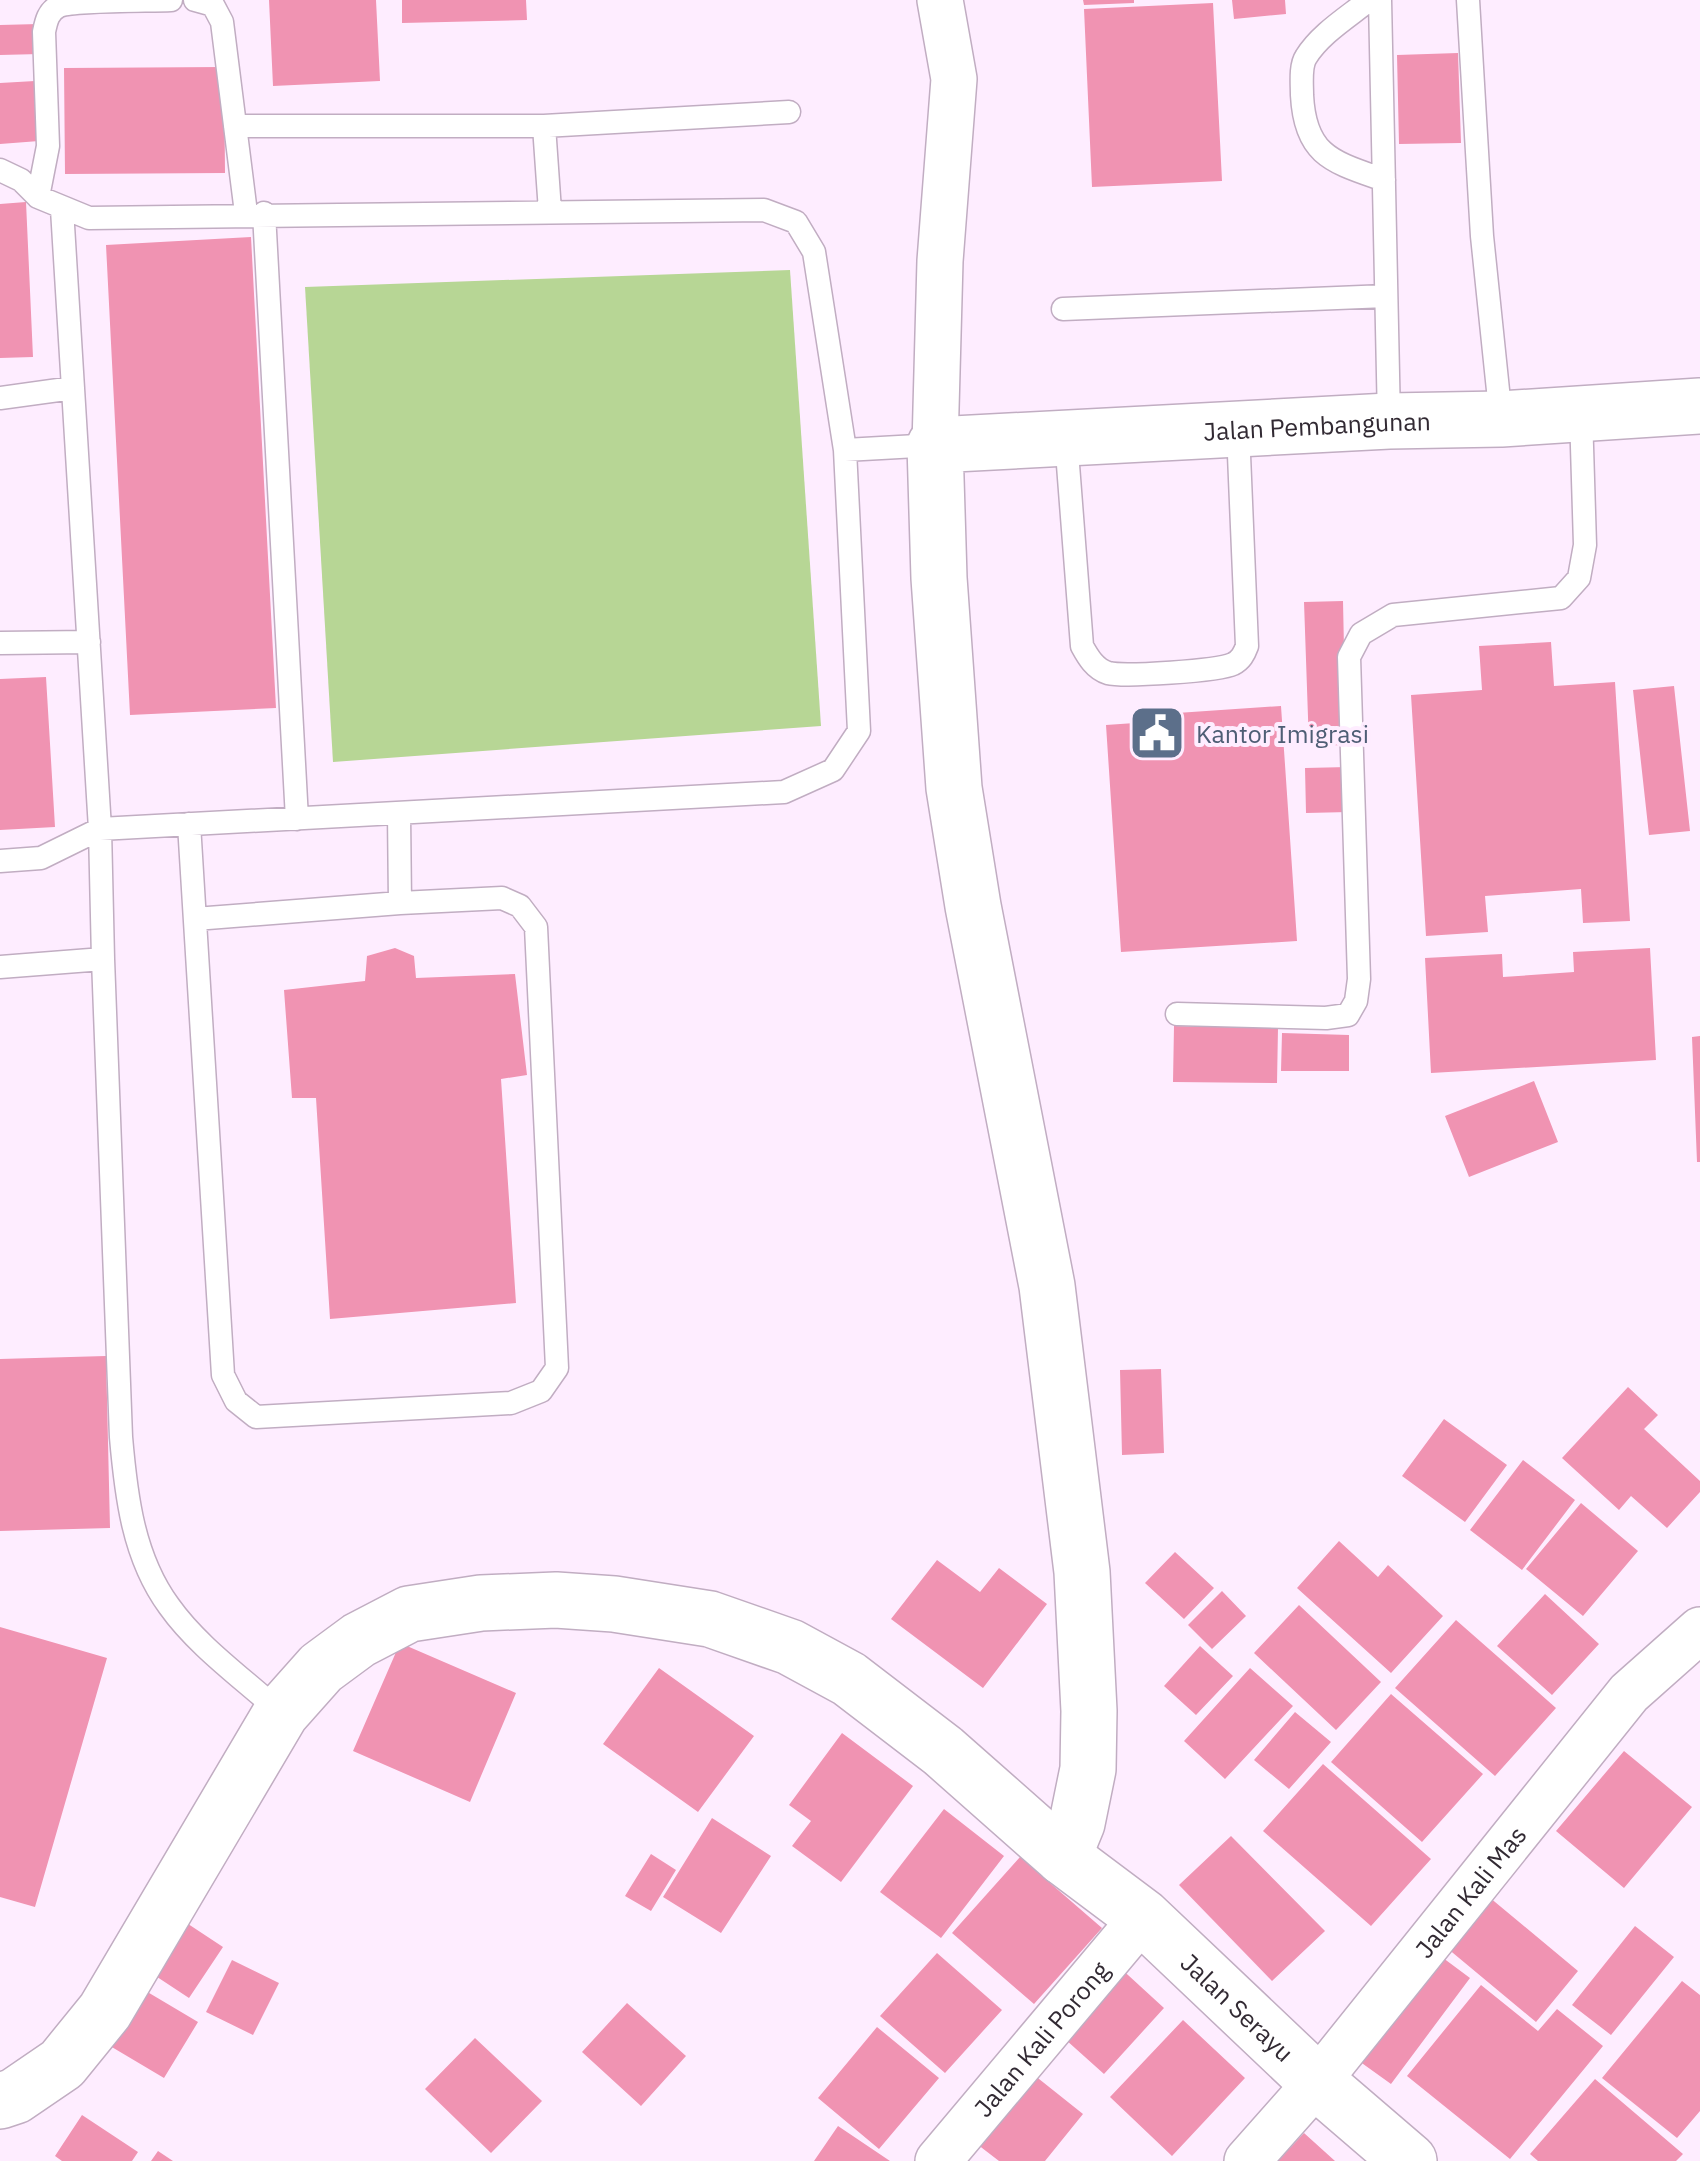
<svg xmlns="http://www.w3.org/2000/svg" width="1700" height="2161" font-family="'IBM Plex Sans',sans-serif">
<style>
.green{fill:#b7d695}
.building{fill:#f093b2}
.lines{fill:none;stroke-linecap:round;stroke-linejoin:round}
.lane-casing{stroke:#c1adc2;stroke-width:25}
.street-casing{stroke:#c1adc2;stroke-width:48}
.secondary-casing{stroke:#c1adc2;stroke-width:58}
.lane{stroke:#fff;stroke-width:22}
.street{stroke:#fff;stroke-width:45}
.secondary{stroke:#fff;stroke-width:55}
.labels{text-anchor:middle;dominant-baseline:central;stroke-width:8;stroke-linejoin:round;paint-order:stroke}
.street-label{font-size:25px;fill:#322a33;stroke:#feedff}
.service-label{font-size:25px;fill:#4e5e75;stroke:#feedff;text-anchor:start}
</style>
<rect width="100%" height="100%" fill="#feedff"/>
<path class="green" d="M790,270L821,726L333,762L305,287Z"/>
<path class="building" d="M269,0H376L380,81L273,86Z
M402,0H526L527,20L402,23Z
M1083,0H1134V3L1084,5Z
M1232,0H1285L1286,14L1234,19Z
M1213,3L1222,181L1092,187L1084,9Z
M39,24L40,54L0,55V25Z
M1458,53L1461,143L1399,144L1397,55Z
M224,67L225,173L65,174L64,68Z
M35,81L39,141L0,144V83Z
M26,202L33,357L0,358V204Z
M251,237L276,708L130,715L106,245Z
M1343,601L1346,745L1309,746L1304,602Z
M1551,642L1554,686L1615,682L1630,921L1583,923L1581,889L1485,896L1488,932L1426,936L1411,695L1482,690L1479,646Z
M46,677L55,827L0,830V679Z
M1674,686L1690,831L1649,835L1633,690Z
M1281,706L1297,941L1121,952L1106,725L1178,720L1177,713Z
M1348,767L1349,812L1306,813L1305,768Z
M395,948L414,956L416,978L515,974L527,1075L501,1079L516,1303L330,1319L316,1098H292L284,990L365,981L367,956Z
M1650,948L1656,1060L1431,1073L1425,958L1502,954L1503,977L1574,972L1573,952Z
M1215,1018L1262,1019V1028H1278L1277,1083L1173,1082L1174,1026L1215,1027Z
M1282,1033L1349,1035V1071H1281Z
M1700,1036V1162H1697L1692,1037Z
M1534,1081L1558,1142L1469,1177L1445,1116Z
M106,1356L110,1528L0,1531V1359Z
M1161,1369L1164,1453L1122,1455L1120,1370Z
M1628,1387L1658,1415L1644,1429L1700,1481V1492L1667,1528L1631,1496L1619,1510L1562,1458Z
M1444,1419L1507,1465L1465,1522L1402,1476Z
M1523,1460L1575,1500L1522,1570L1470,1530Z
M1581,1503L1638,1551L1583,1616L1526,1569Z
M1339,1541L1378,1577L1388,1565L1443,1616L1391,1673L1297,1588Z
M1175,1552L1214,1588L1184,1619L1145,1583Z
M937,1560L980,1592L999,1568L1047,1604L983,1688L891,1619Z
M1222,1591L1246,1616L1212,1649L1188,1625Z
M1545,1594L1599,1644L1552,1695L1497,1646Z
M1299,1605L1381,1682L1336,1730L1254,1653Z
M1456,1620L1556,1708L1495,1776L1395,1688Z
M0,1627L107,1658L35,1907L0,1897Z
M400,1643L516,1693L470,1802L353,1751Z
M1200,1646L1233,1676L1196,1715L1164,1686Z
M659,1668L754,1736L698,1812L603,1744Z
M1250,1668L1293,1706L1225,1779L1184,1741Z
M1391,1694L1483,1774L1422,1842L1331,1762Z
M1295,1712L1331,1742L1289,1789L1254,1760Z
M842,1733L913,1786L841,1882L792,1846L811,1821L789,1805Z
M1624,1751L1692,1807L1624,1888L1556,1831Z
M1323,1764L1431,1859L1371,1926L1263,1831Z
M944,1809L1004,1856L941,1938L880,1892Z
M712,1818L771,1856L721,1933L663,1897Z
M1231,1836L1325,1931L1272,1981L1179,1885Z
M651,1854L676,1870L651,1911L625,1896Z
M1020,1857L1102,1928L1034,2004L952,1933Z
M1483,1892L1578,1971L1536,2022L1441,1943Z
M176,1916L223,1947L189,1998L142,1967Z
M1635,1926L1674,1957L1611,2035L1572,2005Z
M1431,1949L1470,1978L1391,2084L1352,2056Z
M937,1953L1002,2010L945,2073L880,2016Z
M232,1960L279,1983L253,2035L206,2012Z
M1116,1964L1164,2008L1104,2074L1056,2031Z
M1682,1981L1700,1995V2111L1677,2138L1602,2078Z
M134,1984L198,2022L164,2078L100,2040Z
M1481,1985L1538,2031L1557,2009L1603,2046L1510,2159L1407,2076Z
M627,2003L686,2056L641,2106L582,2052Z
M1183,2020L1245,2078L1172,2156L1110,2097Z
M877,2027L939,2078L879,2149L818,2098Z
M475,2038L542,2101L491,2153L425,2089Z
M1029,2071L1083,2114L1045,2161H999L973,2141Z
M1595,2079L1683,2154L1676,2161H1538L1530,2154Z
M82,2115L138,2152L132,2161H62L55,2156Z
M838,2126L890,2161H814Z
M1304,2133L1335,2161H1278Z
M158,2151L173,2161H151Z"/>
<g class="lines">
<g class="lane-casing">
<path id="lane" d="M195,0L213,5L222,22L246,213
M1369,0C1348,17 1320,34 1306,57C1300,66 1302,84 1302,95C1305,156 1333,162 1384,180
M1380,0L1389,421
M1468,0L1482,236L1501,419
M235,126H544
M0,170L21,180L38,197L89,218L764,210L796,222L814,252L845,450L859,731L833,770L784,792L100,829L41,858L0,861
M38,197L48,146L44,32C46,22 48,11 59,6C75,0 148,1 171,0
M550,211L544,126L789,112
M264,213L297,819
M1063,309L1386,296
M0,398L73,388
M1066,439L1082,646C1088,657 1095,669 1108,673C1124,677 1218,671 1233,664C1241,660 1244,654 1247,646L1238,431
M845,450L935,445
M0,643L89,642
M189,824L223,1375L236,1401L256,1417L511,1403L541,1391L557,1368L536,927L520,906L502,898L400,903
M195,919L400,903L399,814
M103,959L121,1437C126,1495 133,1557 169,1606C198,1647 244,1679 281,1713
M0,967L103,959L100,829L62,209
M1177,1014L1326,1018L1348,1015L1356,1001L1359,979L1349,657L1361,634L1393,615L1561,598L1579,578L1585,545L1581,414"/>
</g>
<g class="street-casing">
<g id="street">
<path d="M935,445L940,261L954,79L940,0"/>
<path id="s1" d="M938,2161L1143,1917"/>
<path id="s2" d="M1247,2161L1317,2082L1629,1693L1700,1630"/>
</g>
</g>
<g class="secondary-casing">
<g id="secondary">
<path id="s3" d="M1063,1857L1077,1823L1088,1769L1089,1711L1082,1572L1047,1286L973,906L954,788L939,578L935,445L1389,421L1501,419L1700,406"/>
<path id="s4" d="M0,2101L15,2096L62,2064L105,2011L281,1713L321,1668L359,1640L409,1614L481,1603L556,1600L614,1604L710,1619L790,1647L849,1679L943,1751L1063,1857L1143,1917L1317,2082L1409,2161"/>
</g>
</g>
<use href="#lane" class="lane"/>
<use href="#street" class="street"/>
<use href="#secondary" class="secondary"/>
</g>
<defs>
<g id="civic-square" transform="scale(2.875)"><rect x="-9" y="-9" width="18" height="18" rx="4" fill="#5c6f8a" stroke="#feedff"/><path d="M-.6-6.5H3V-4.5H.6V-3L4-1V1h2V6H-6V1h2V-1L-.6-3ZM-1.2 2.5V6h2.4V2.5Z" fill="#fff"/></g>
</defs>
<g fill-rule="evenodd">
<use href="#civic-square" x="1157" y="733"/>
</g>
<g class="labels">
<g class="street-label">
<text stroke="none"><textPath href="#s3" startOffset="1810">Jalan Pembangunan</textPath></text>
<text stroke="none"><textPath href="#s2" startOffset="350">Jalan Kali Mas</textPath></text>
<text stroke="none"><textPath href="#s4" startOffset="1615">Jalan Serayu</textPath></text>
<text stroke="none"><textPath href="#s1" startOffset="160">Jalan Kali Porong</textPath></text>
</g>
<g class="service-label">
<text x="1196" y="733">Kantor Imigrasi</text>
</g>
</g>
</svg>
